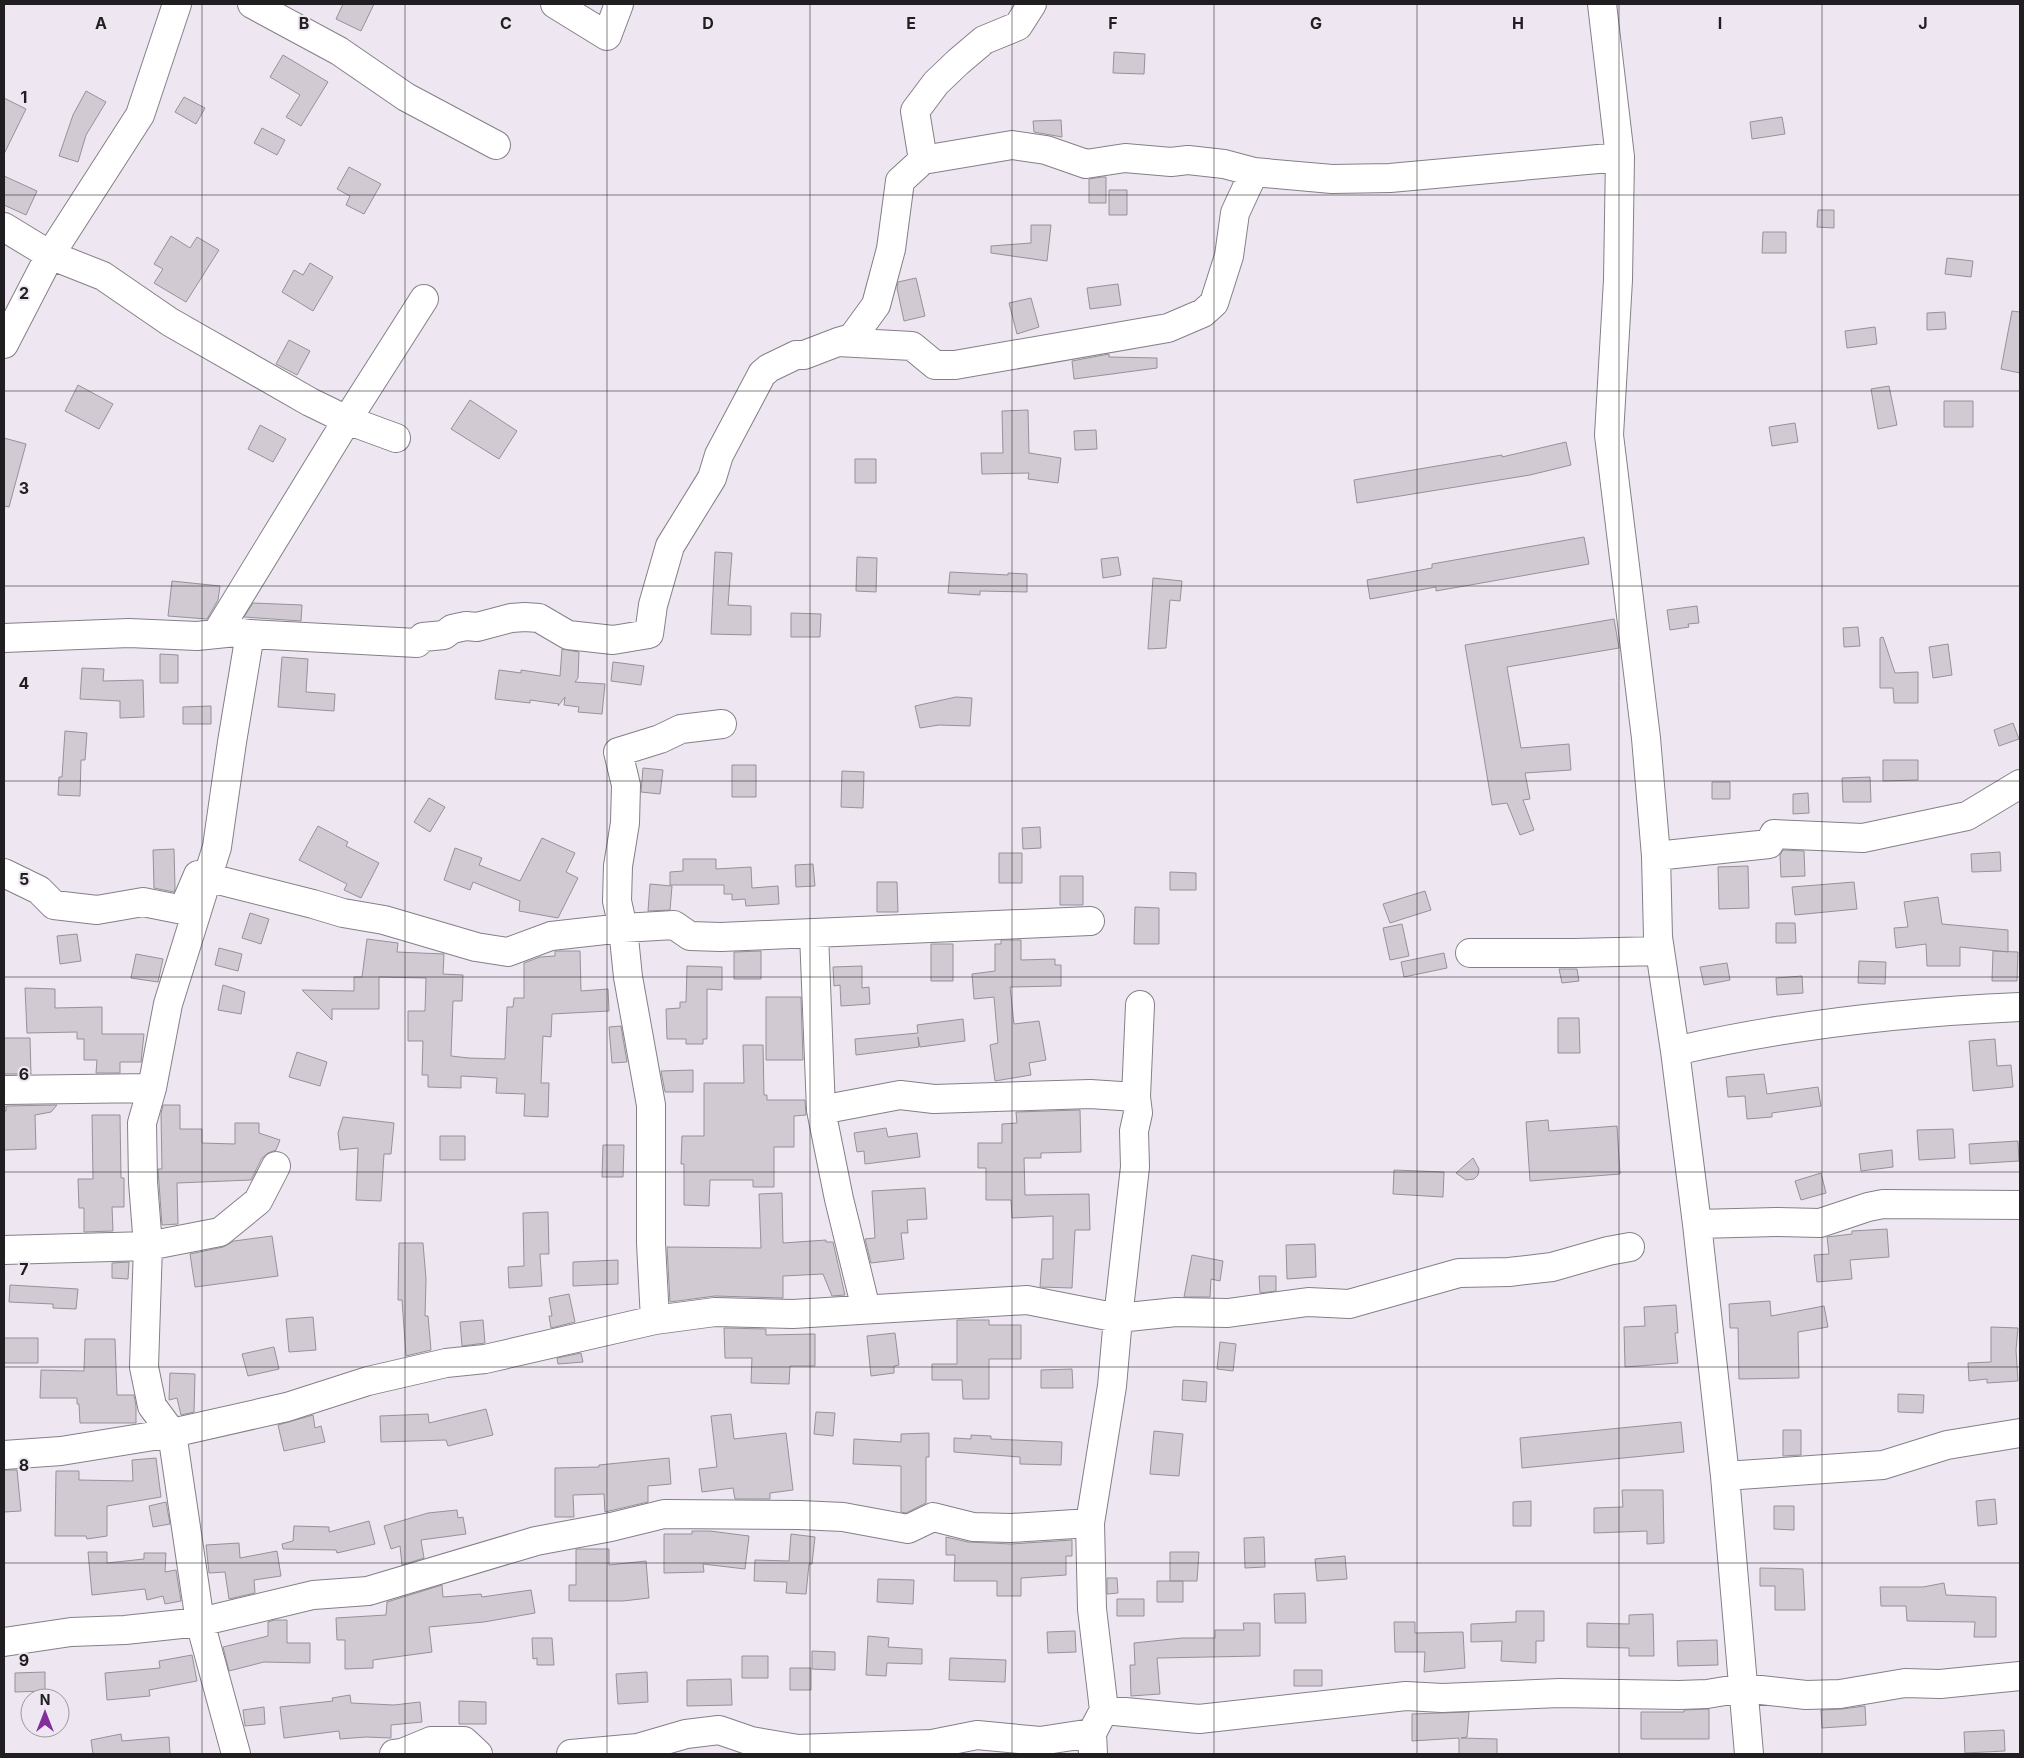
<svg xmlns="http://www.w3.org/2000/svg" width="2024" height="1758" font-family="Inter,sans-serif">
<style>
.building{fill:#d1cad3;stroke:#97919a}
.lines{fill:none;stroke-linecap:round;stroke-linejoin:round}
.minor-casing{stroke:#857f88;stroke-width:30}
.minor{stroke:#fff;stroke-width:28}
.grid{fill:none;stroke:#201e21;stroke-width:1;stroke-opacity:0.55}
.grid-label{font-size:16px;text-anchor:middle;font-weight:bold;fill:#201e21;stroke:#eee7f1;stroke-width:4;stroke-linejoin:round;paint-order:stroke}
</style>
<rect width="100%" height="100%" fill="#eee7f1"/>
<path class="building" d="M343,4H374L361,31L336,19Z
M1114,52L1145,54L1144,74L1113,73Z
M283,55L328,82L301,126L286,117L300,95L270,77Z
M86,91L106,102L86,135L78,162L59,156L73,115Z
M184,97L205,108L196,124L175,112Z
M4,98L26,109L4,154Z
M1782,117L1785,134L1752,139L1750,122Z
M1061,120L1062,137L1034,132L1033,121Z
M262,128L285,140L277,155L254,143Z
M349,167L381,184L364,214L346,205L350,196L337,189Z
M4,176L37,191L26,215L4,205Z
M1102,177H1106V203H1089V179Z
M1109,190H1127V215H1109Z
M1818,210H1834V228L1817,227Z
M1031,225H1051L1047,261L991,253V246L1031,243Z
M1763,232H1786V253H1762Z
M171,236L190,248L197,237L219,250L186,302L154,283L163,269L154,264Z
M1947,258L1973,261L1971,277L1945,274Z
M310,263L333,277L313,311L282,292L294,270L303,275Z
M916,278L925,316L904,321L897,288L898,282Z
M1118,284L1121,305L1090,309L1087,288Z
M1031,298L1039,327L1017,334L1009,303Z
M2012,311L2020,312V373L2001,369Z
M1945,312L1946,329L1927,330V313Z
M1875,327L1877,344L1847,348L1845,331Z
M289,340L310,351L297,375L276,364Z
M1109,354V357L1157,358V368L1074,379L1072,361Z
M78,385L113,404L99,429L65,411Z
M1889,386L1897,425L1878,429L1871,389Z
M470,400L517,431L499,459L451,429Z
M1944,401H1973V427H1944Z
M1028,410L1029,453L1061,458L1058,483L1028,479L1029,473L982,474L981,453H1003L1002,411Z
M1795,423L1798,442L1772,446L1769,427Z
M260,425L286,439L273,462L248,449Z
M1096,430L1097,449L1075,450L1074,431Z
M4,438L26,444L9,507L4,506Z
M1566,442L1571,465L1530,475L1357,503L1354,480L1502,455V457Z
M855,459H876V483H855Z
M1584,537L1589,564L1436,591V587L1370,599L1367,580L1432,568V564Z
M715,552L732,553L728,605L751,606V635L711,634Z
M857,557L877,558L876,592L856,591Z
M1118,557L1121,575L1103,578L1101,559Z
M950,572L1008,575V573L1027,574V592L980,591V595L948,593Z
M1153,578L1182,581L1180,601L1170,600L1166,648L1148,649Z
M172,581L220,586L218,600L207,619L168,616Z
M253,603L302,605L301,621L244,617Z
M1697,606L1699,623L1688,624L1689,627L1670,630L1667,610Z
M791,613L821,614L820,637H791Z
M1614,619L1619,648L1507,667L1521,748L1569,744L1571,770L1525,773L1530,799L1523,800L1534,830L1520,835L1507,803L1492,805L1465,645Z
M1858,627L1860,646L1844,647L1843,628Z
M1883,637L1895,673L1918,672V703H1894L1893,688H1880V638Z
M1948,644L1952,675L1933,678L1929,647Z
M562,649L579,652L578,678L575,682L605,684L602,714L578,712L579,707L564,705L565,697L558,706L559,704L530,700V703L495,699L499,670L521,673V670L560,676Z
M160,654L178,655V683H160Z
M282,657L308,659L306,692L335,694L334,711L278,707Z
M613,662L644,666L641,685L611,681Z
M82,668L104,669L103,681L143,680L144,717L120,718V701L80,699Z
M956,697L972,698L970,726L939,725L920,728L915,706Z
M211,706V724H183V707Z
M2013,723L2019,739L1999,746L1994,730Z
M65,731L87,733L85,760H81L80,796L58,795L59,777H62Z
M1883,760H1918V780L1883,781Z
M732,765H756V797H732Z
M643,768L663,770L660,794L641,792Z
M842,771L864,772L863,808L841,807Z
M1870,777L1871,802H1843L1842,778Z
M1712,782H1730V799H1712Z
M1808,793L1809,813L1793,814V794Z
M429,798L445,807L430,832L414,822Z
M318,826L348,842L346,846L379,863L361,898L344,890L347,884L299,860Z
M1040,827L1041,848L1023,849L1022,828Z
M542,838L575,853L566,872L578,878L558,918L519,911L520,901L473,882L470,890L444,880L455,848L482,858L479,865L520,881Z
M174,849L175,888L174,892L154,888L153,850Z
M1783,850L1804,851L1805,876L1781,877L1780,855Z
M2000,852L2001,871L1972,872L1971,854Z
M999,853H1022V883H999Z
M683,859H716V869L751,867L752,888L778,886L779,904L746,906L745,899L732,900V894H724V885H670V872L683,871Z
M813,864L815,886L796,887L795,865Z
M1748,866L1749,908L1719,909L1718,867Z
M1170,872L1196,873V890H1170Z
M1060,876H1083V905H1060Z
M877,882H897L898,912H877Z
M1854,882L1857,909L1795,915L1792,887Z
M650,884L672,886L670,910L648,911Z
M1425,891L1431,910L1390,923L1383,904Z
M1938,897L1942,924L2008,930V952L1960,947V966H1927L1926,944L1896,948L1894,928L1908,927L1904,902Z
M1135,907L1159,908V944H1134Z
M250,913L269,919L261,944L242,938Z
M1776,923H1795L1796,943H1776Z
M1402,924L1409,956L1390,960L1383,928Z
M77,934L81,961L60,964L57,936Z
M367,939L398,943L397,952L444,954L443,974L463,975L462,1001H453L451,1056L469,1058L505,1059L507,1007H513L514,998H524V963L540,957L555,956V951H580L581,991L608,989L609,1011L552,1014L551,1037L543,1036L541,1083H549L548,1117L524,1116L525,1094L496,1093L497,1078L461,1076V1088L428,1087V1075H422L423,1041H408V1011H425L426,978L379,977V1009H332V1020L302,990L354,991V977H362Z
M1001,940H1021V960L1055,959V965H1061V986L1010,987L1014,1024L1039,1021L1046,1060L1029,1063L1031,1075L995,1081L990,1045L998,1043L994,997L974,999L972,974L995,971V944H1001Z
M931,944H953V981H931Z
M219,948L242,954L238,971L215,965Z
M761,951V979H734V952Z
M1993,951L2018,952L2017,981H1992Z
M1444,953L1447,968L1404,977L1401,962Z
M136,954L163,959L158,982L131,978Z
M1859,961L1886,962L1885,984L1858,983Z
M1727,963L1730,980L1704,985L1700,967Z
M687,966L722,967V990L707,989V1039H703V1044H686V1039H667L666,1009L680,1008V1002H686Z
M862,966V988L869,987L870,1004L841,1006L840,985L834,986L833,967Z
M1559,969H1577L1579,981L1562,983Z
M1802,976L1803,993L1777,995L1776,978Z
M223,985L245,992L241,1014L218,1010Z
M25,988L55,989V1008L102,1007V1034H144L141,1062H120V1073H96L97,1060H84V1039H77V1032L27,1033Z
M766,997H801L803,1060H766Z
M1558,1018H1579L1580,1053H1558Z
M963,1019L965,1041L920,1047L918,1037L919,1047L856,1055L855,1039L918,1033L917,1025Z
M621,1026L627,1062L612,1063L609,1027Z
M4,1038H30L31,1074H4Z
M1995,1039L1997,1066L2011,1065L2013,1087L1973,1091L1969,1041Z
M743,1045H763L764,1095H767V1100H805L806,1115L794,1116V1147H774V1187H753V1180H710L709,1206L684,1205V1164H681L682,1136H704V1083H744Z
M297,1052L327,1062L320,1086L289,1077Z
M693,1070V1092H665L661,1071Z
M1764,1074L1767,1094L1818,1087L1821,1106L1772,1113V1117L1747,1119L1745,1096L1728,1097L1726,1077Z
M57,1105L51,1112L35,1115L36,1149L4,1150V1111H6V1106Z
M163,1105H180V1129H202V1143L235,1144V1123H259V1133L280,1140L276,1150L268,1153L262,1158L251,1180L177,1183L178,1224L162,1225L158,1169H162L161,1114Z
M1080,1110L1081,1152L1041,1153V1158H1024L1025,1195L1089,1194L1090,1230H1075L1072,1288L1040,1287L1042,1259H1053V1216L1012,1218L1011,1200H986V1168H978V1143H1002V1124L1017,1123L1016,1112Z
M92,1115H120L121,1178H124V1207H112L113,1231L84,1232V1208H79L78,1179H93Z
M343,1117L394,1123L391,1154H384L381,1201L356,1200L358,1148L340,1150L338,1133Z
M1548,1120L1549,1131L1617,1126L1620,1174L1530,1181L1526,1122Z
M886,1128L888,1137L917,1133L920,1157L865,1164L864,1151L857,1152L854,1133Z
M1953,1129L1955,1158L1919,1160L1917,1130Z
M440,1136H465V1160H440Z
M2018,1141L2019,1161L1970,1164L1969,1144Z
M603,1145H624L623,1177H602Z
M1892,1150L1893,1167L1861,1171L1859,1154Z
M1473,1158L1479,1169L1478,1175L1474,1179L1466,1180L1456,1173Z
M1394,1170L1444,1172L1443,1197L1393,1194Z
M1821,1173L1826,1193L1801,1200L1795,1181Z
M925,1188L927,1219L907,1220L908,1233H901L904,1259L871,1263L865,1239L875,1238L872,1191Z
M782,1193L783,1243L826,1240V1242H833L845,1295L832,1296L823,1274L783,1276V1298L715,1296L670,1302L667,1247L761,1248L759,1194Z
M548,1212L549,1254H540L542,1286L509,1288L508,1267L524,1266L523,1213Z
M1887,1229L1889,1257L1850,1260L1852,1279L1817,1282L1814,1255L1829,1254L1827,1237L1852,1234V1231Z
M272,1236L278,1276L195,1287L190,1254L223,1247L234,1241Z
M399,1243H423L426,1279L425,1316H428L431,1350L406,1356L402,1300H398Z
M1315,1244L1316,1277L1287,1279L1286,1245Z
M1192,1255L1223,1261L1220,1281L1211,1279L1210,1297H1184Z
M618,1260V1284L573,1286V1262Z
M129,1262L128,1279L112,1278V1263Z
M1259,1276H1276V1291L1260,1293Z
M10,1285L78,1289L76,1309L53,1308V1304L9,1302Z
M569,1294L575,1322L551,1328L549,1316H552L549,1298Z
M1770,1301L1771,1316L1824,1306L1828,1327L1798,1332L1799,1378L1739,1379L1738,1328H1730L1729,1304Z
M1676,1305L1678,1333H1675L1678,1363L1625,1367L1624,1327L1645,1326L1644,1307Z
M313,1317L316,1350L289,1352L286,1319Z
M483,1320L485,1343L462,1346L460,1322Z
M957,1320H989V1325H1021V1359H989V1399H963L962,1380H932V1364H957Z
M1991,1327L2018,1328L2016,1350L2018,1381L1987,1383V1379L1969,1381L1968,1363L1991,1362Z
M724,1328L766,1329V1335L815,1334V1366H790L789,1384L751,1383L752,1358H725Z
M895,1333L899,1365L894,1366V1373L871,1376L867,1336Z
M4,1338H38V1363H4Z
M85,1339H115L117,1395H134L136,1406V1423H80L79,1404H77V1398H40L41,1370L84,1371Z
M1220,1342L1236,1344L1233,1371L1217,1369Z
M274,1347L279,1369L248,1376L242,1354Z
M581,1353L583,1362L558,1364L557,1358Z
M1072,1369L1073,1388H1041V1370Z
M170,1373L195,1374L194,1412L181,1415L177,1398L169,1400Z
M1183,1380L1207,1382L1206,1402L1182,1400Z
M1898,1394L1924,1395L1923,1413L1898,1412Z
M486,1409L493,1435L448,1446L446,1440L381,1442L380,1416L428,1414L429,1423Z
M816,1412L835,1413L833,1436L814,1434Z
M731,1414L734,1439L786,1433L793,1490L770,1493V1499H735L733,1488L702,1492L699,1469L717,1467L711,1416Z
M313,1415L315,1428L321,1426L325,1442L284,1451L278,1425Z
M1681,1422L1684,1452L1522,1468L1520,1438Z
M1783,1430H1801V1455L1783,1456Z
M1154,1431L1183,1434L1179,1476L1150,1474Z
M929,1433V1457H926V1503L906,1513L901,1512V1466L853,1464L854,1439L901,1442V1434Z
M971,1435L991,1436V1439L1062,1442L1061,1465L1020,1464V1457L954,1452V1438L971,1439Z
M156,1458L161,1497L107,1506V1536L87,1539L86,1536H55L56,1471H79V1480L133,1481L132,1460Z
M669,1458L671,1484L648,1486V1502L605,1512L604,1494L573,1495L574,1517H555V1468L599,1467V1465Z
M4,1470H17L21,1511L4,1512Z
M1622,1490H1663L1664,1543L1647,1544V1531L1594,1533V1508L1623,1507Z
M1995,1499L1997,1524L1978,1526L1976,1501Z
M1531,1501V1526H1513V1502Z
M166,1502L170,1524L153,1527L149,1506Z
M1774,1506H1794V1530L1774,1529Z
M457,1510L458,1518L463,1517L466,1534L421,1540L424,1558L402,1565L400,1546L391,1549L384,1526L428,1513Z
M369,1521L375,1544L337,1553L336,1550L283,1549L282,1544L293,1541L294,1526L329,1527V1532Z
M692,1531H710L749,1536L745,1569L703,1564L704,1572L664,1573V1534H692Z
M791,1534L815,1537L812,1564H809L806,1594L786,1593L787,1582L754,1581L755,1560L789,1561Z
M946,1537L968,1542L1011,1544L1072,1540V1556H1066V1575L1021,1578V1596H997V1581H954L955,1555H946Z
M1264,1537L1265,1567L1245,1568L1244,1538Z
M239,1543L240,1558L277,1551L281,1576L254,1580L255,1593L229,1599L225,1572L209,1573L206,1545Z
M576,1549H609V1565L646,1561L649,1598L623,1601H569V1585H576Z
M88,1552H107V1563L144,1559V1553H166L165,1572L176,1570L181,1601L165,1604L163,1596L147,1600L145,1589L92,1595Z
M1170,1552H1199L1197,1581H1170Z
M1345,1556L1347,1579L1317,1581L1315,1559Z
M1760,1568L1803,1569L1805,1610H1775V1586H1760Z
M1107,1578H1117L1118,1593L1107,1594Z
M878,1579L914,1580L913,1604L877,1602Z
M1157,1581H1183V1602H1157Z
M1944,1583L1946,1595L1996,1597V1637H1974L1975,1622L1907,1621L1906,1606H1881L1880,1587H1923Z
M442,1585L443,1597L481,1594L482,1597L531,1590L535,1613L484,1622L429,1627L432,1652L373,1660V1668L345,1669V1640H337L336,1618L386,1615L387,1602Z
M1305,1593L1306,1623H1275L1274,1594Z
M1117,1599H1144V1616H1117Z
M1516,1611H1544V1641H1536V1663L1501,1661L1502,1641L1471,1642V1624L1516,1622Z
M1653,1614L1654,1656H1629V1648L1587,1647V1623L1629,1624V1615Z
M274,1620H287V1643H310V1663L264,1662L229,1671L223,1647L268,1636V1622Z
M1394,1622H1415V1633L1463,1632L1465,1668L1424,1672L1425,1652H1395Z
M1243,1623H1260V1656L1157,1658L1160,1694L1131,1696L1130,1665H1135L1134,1643L1182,1638H1215V1630H1244Z
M1075,1631L1076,1652L1048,1653L1047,1632Z
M868,1636L889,1638L888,1647L922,1649V1664L887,1663L886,1676L866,1675Z
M532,1638H552L554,1665H537V1658L533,1659Z
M1717,1640L1718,1665L1678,1666L1677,1641Z
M812,1651L835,1652V1670L812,1669Z
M192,1655L197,1681L149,1690L150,1696L107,1700L105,1673L160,1668L159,1661Z
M742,1656H768V1678H742Z
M950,1658L1006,1660L1005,1682L949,1680Z
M790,1668H811V1690H790Z
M1294,1670H1322V1686H1294Z
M45,1672V1691L15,1692V1673Z
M647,1672L648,1702L618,1704L616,1674Z
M731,1679L732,1705L687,1706V1680Z
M350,1695L351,1703L394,1705L420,1702L422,1722L391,1725V1738L366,1737L340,1739L339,1731L284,1738L280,1707L333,1701L332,1698Z
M459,1701L486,1702V1724H459Z
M1865,1706L1866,1725L1822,1728L1821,1710L1842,1709Z
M264,1707L265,1724L245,1726L243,1710Z
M1709,1709V1739H1641V1712H1684V1710Z
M1469,1712L1467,1737L1461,1738L1497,1739V1754H1459V1738L1412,1741V1714Z
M2004,1730L2005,1751L1965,1753L1964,1732Z
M121,1734L122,1741L169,1737L170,1754H93L91,1740Z"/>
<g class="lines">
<g class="minor-casing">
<path id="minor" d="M252,4L339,51L406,97L496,145
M555,4L607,36L619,4
M1602,4L1620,157L1618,280L1609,435L1646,738L1656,856L1658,937L1675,1051L1697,1224L1725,1476L1749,1754
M923,160L1012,145L1046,150L1086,164L1125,158L1171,162L1188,160L1224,164L1254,172L1332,179L1390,178L1620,157
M4,227L50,255L103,276L170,322L310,402L347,420L396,438
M838,342L852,338L876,305L891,249L900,181L923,160L915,111L936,83L958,62L984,40L1018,26L1032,4
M4,344L50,255L140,115L177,4
M216,634L347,420L424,299
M4,638L129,633L197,636L236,632L250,634L417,643L423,637L444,635L452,629L466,626L477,627L511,618L525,617L539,618L568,635L613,640L649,634L653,605L670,546L712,478L719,455L762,374L769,368L796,355H804L838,342L912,346L935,365H955L1168,328L1203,313L1214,303L1229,256L1235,213L1254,172
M1656,856L1769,844L1774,834L1863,838L1967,816L2020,784
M4,873L39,890L54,905L97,910L143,902L183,910L198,875L313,904L343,913L384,920L476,947L508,952L551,936L623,928L674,925L690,936L721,937L1090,921
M814,934L821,1110L839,1199L866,1309
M1470,953H1574L1660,951
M1675,1051C1787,1025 1906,1012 2020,1007
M4,1090L152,1088
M821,1110L900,1095L934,1099L1090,1094L1136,1097
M1697,1224L1776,1222L1820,1223L1868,1207L1883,1204L2020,1205
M4,1250L148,1246L220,1232L258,1201L276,1166
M655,1320L651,1243V1105L628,977L623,928L617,901L618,866L625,823L626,785L618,752L660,739L681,729L722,724
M4,1455L61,1451L172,1433L287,1407L368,1381L446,1363L485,1359L655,1320L715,1312L793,1314L1027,1300L1118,1318L1176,1312L1228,1313L1308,1302L1349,1304L1459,1273L1509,1272L1552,1267L1608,1251L1630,1247
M1725,1476L1883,1465L1947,1445L2020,1433
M4,1642L71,1632L125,1630L200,1622L313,1595L368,1591L536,1541L611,1527L664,1514L800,1515L843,1517L908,1529L933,1517L973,1527L1011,1528L1090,1523
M1104,1710L1199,1719L1406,1696L1442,1698L1560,1693L1679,1695L1707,1694L1743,1688L1806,1695L1840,1694L1905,1683L1940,1684L2020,1676
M236,1754L200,1622L172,1433L152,1406L144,1367L148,1246L143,1182L142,1123L152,1088L168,1004L217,847L232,742L250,634
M394,1754L402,1753L431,1741H464L478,1754
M571,1754L638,1748L686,1734L719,1730L751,1741L798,1749L932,1744L977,1735L1040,1741L1092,1733
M1093,1754L1092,1733L1104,1710L1092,1609L1090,1523L1112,1386L1118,1318L1135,1167L1134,1131L1138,1113L1136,1097L1140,1005"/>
</g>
<use href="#minor" class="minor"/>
</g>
<path class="grid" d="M202,4V1754M405,4V1754M607,4V1754M810,4V1754M1012,4V1754M1214,4V1754M1417,4V1754M1619,4V1754M1822,4V1754M4,195H2020M4,391H2020M4,586H2020M4,781H2020M4,977H2020M4,1172H2020M4,1367H2020M4,1563H2020"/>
<g class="grid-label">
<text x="101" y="29">A</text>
<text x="304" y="29">B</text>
<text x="506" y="29">C</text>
<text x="708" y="29">D</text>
<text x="911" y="29">E</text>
<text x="1113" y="29">F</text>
<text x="1316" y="29">G</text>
<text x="1518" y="29">H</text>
<text x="1720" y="29">I</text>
<text x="1923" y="29">J</text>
<text x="24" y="103">1</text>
<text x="24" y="299">2</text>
<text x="24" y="494">3</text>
<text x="24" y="689">4</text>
<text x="24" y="885">5</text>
<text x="24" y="1080">6</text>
<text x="24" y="1275">7</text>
<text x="24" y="1471">8</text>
<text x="24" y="1666">9</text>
</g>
<rect width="2024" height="1758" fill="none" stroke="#201e21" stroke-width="10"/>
<g transform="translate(45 1713)"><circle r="24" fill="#eee7f1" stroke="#9c979e"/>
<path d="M0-4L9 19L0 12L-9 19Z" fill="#822e9d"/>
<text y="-8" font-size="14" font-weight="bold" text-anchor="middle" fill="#201e21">N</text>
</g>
</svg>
